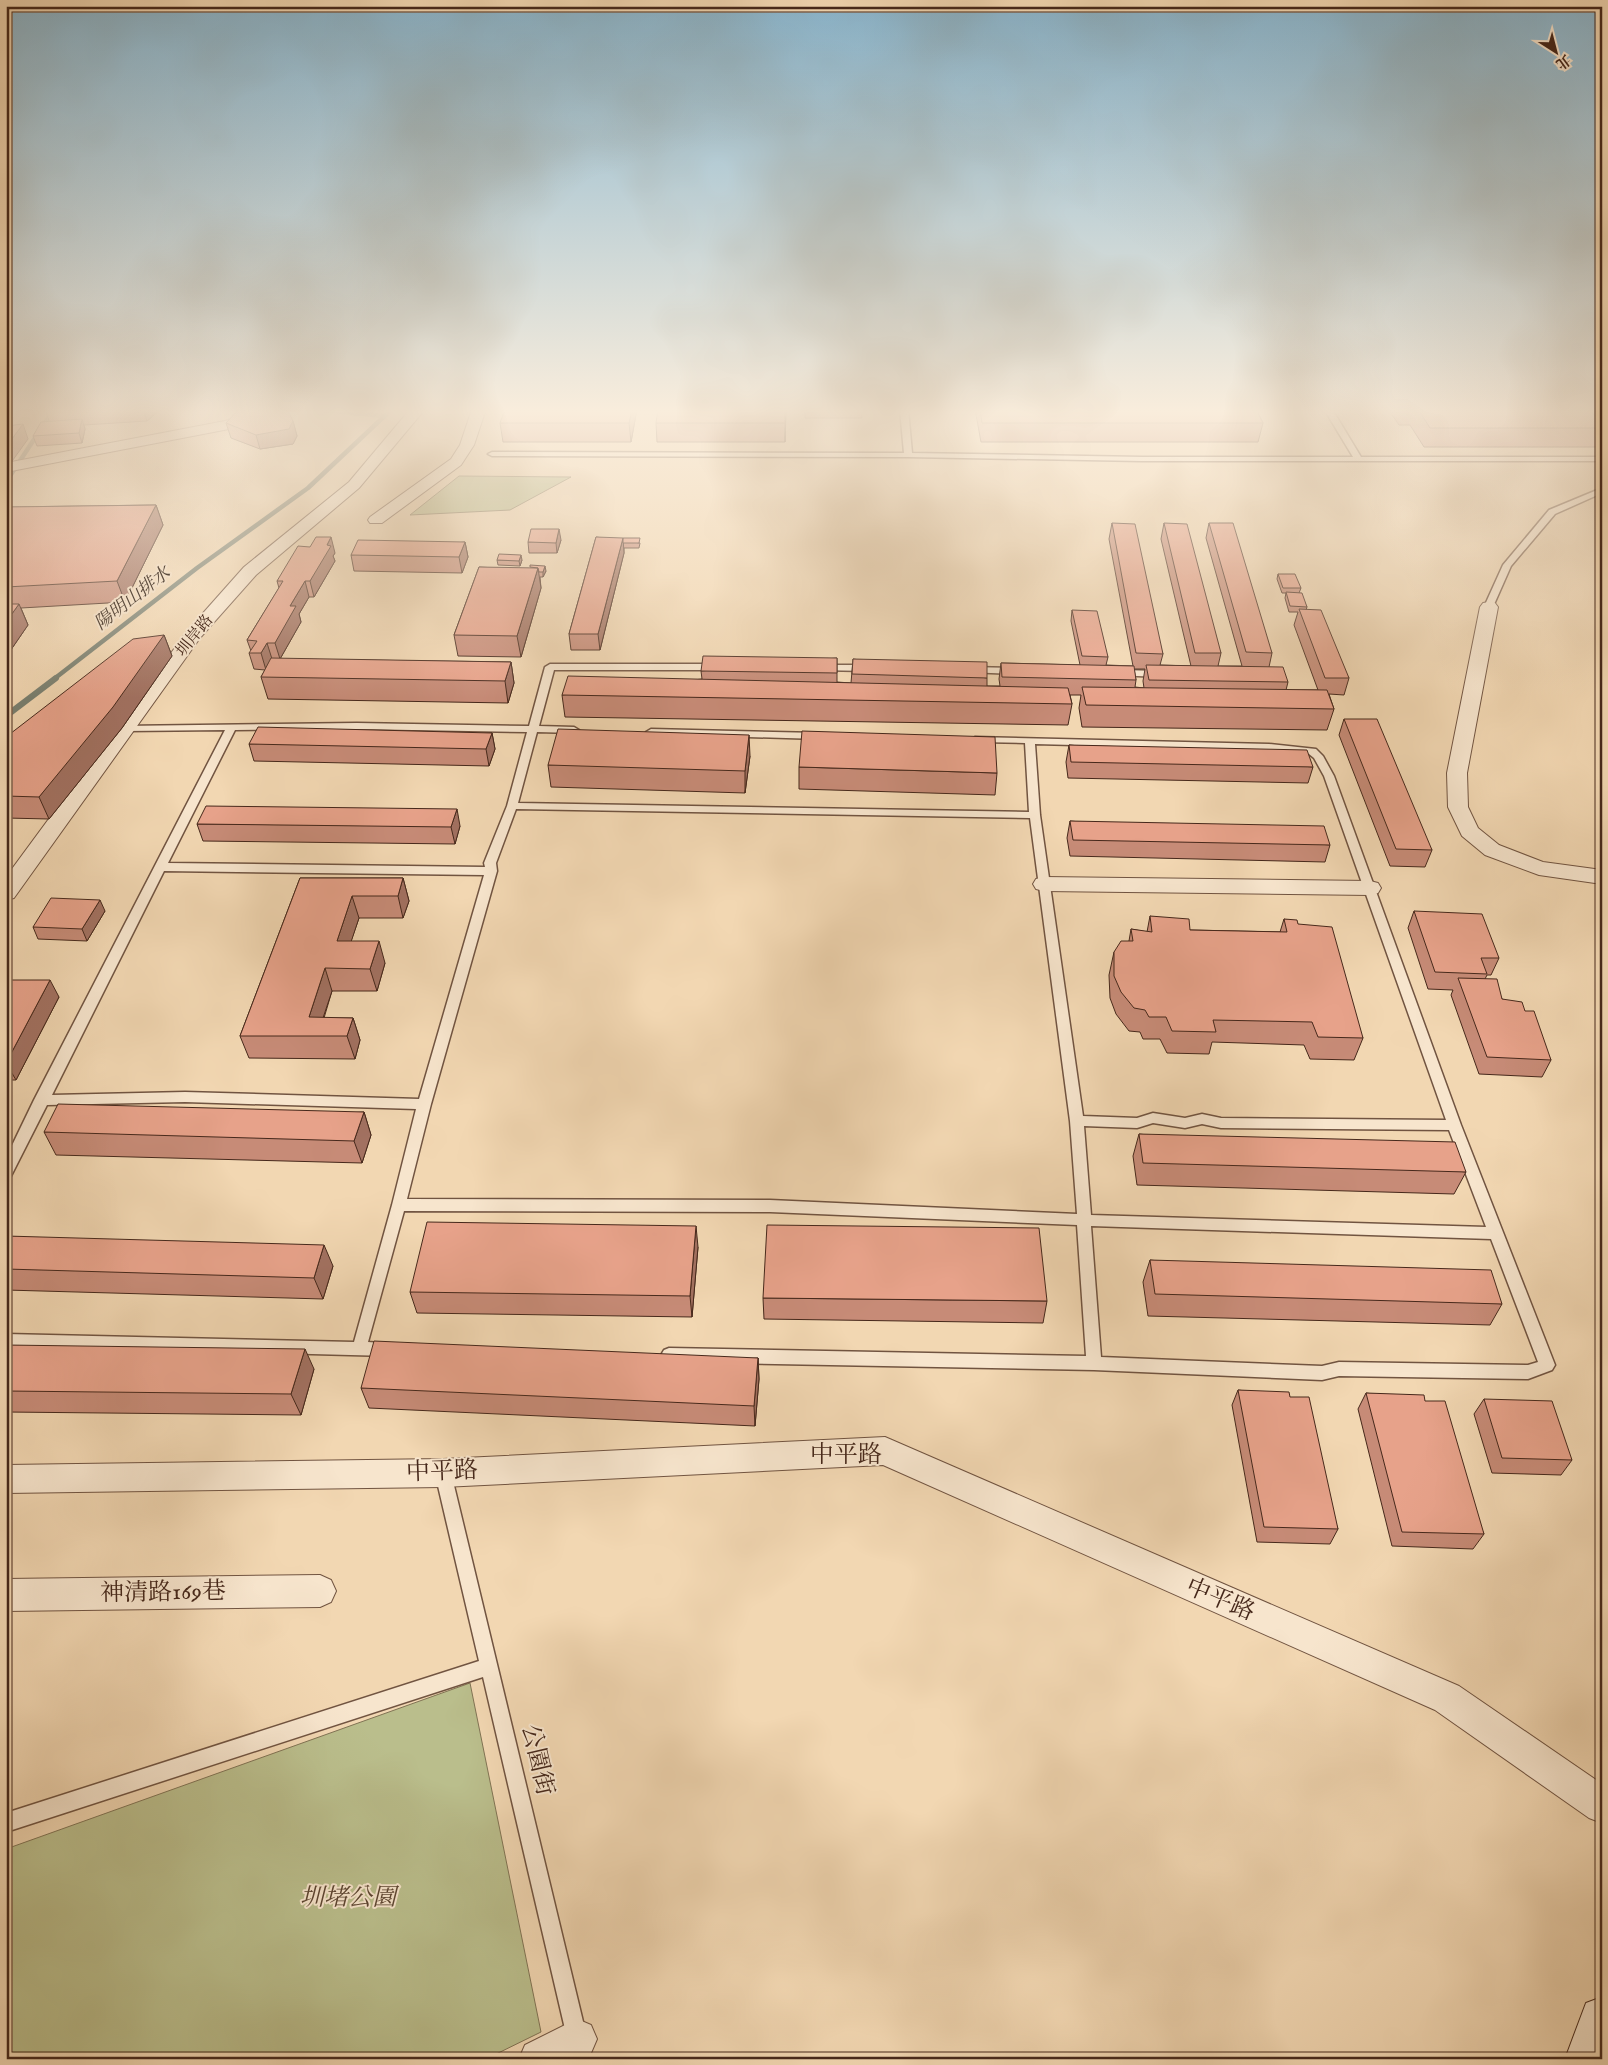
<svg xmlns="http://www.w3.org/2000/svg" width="1608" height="2065" font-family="'IM FELL English','Noto Serif TC',serif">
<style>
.green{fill:#babe8c;stroke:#807354}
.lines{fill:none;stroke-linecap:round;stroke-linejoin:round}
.stream-far1{stroke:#798071;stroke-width:4.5}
.stream{stroke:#798071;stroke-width:6}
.lane-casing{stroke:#715441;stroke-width:3}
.street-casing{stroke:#715441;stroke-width:2}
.secondary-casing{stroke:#46281b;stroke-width:2}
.lane{fill:#f7e5cd;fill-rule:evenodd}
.street{fill:#f7e5cd;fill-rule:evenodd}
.secondary{fill:#f7e5cd;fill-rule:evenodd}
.wall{fill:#c78b77;stroke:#46281b;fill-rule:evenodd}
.shaded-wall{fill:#a27161;stroke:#46281b}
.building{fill:#e7a28a;stroke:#46281b}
.labels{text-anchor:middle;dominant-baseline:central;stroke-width:4;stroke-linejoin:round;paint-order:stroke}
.far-street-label{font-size:16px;fill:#46281b;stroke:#f7e5cd}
.far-water-label{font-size:18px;font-style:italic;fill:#5b4c3f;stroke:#f7e5cd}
.near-street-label{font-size:24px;fill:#46281b;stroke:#f7e5cd}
.near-park-label{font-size:24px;font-style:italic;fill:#5d4632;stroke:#f7e5cd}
</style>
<rect width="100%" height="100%" fill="#f2d7b2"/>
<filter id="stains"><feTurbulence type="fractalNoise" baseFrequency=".004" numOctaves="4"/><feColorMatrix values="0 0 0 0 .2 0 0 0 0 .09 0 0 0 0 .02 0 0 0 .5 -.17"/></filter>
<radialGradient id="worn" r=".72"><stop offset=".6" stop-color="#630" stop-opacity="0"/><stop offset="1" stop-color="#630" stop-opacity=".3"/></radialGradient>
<path class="green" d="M459,476L571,477L510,510L410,515Z
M470,1683L541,2032L486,2059H6V1849Z"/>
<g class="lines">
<path class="stream-far1" d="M313,409L384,416
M6,482L54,409
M54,679L197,568L308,488L392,409"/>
<path class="stream" d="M6,716L56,678"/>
<g class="lane-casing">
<path id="lane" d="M900,409H908L912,453L1142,457H1353L1324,409H1332L1361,457H1602V461H1142L908,457L492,456L488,454L492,452L904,453Z
M1596,409H1602V413Z
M1602,488V493L1555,514L1511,566L1492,609H1486L1484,607L1503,565L1549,510Z
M550,664H718L723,667L718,670H554L539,726L574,727L579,730L574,733L537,732L518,803L1029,812L1025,743L979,742L974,739L975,737L1269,744L1316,749L1323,756L1334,776L1461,1125L1555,1365L1552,1370L1528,1379L1339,1376L1322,1380L1094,1370L669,1362L664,1360L661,1355L664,1350L669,1348L1086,1356L1077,1225L770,1212L404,1211L368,1342L394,1344L397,1349L394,1354L389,1356L6,1346V1334L354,1342L392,1205L416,1109L185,1102L47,1105L11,1176L6,1177V1158L34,1100L225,730L126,731L121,728L122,726L357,723L529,726L545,667ZM357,729L527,732L507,806L484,863L485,867L168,863L235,730ZM1035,744L1269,750L1309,754L1314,758L1324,776L1446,1120L1221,1118L1202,1114L1185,1118L1153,1113L1137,1118L1083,1116L1040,815ZM516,809L1030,818L1070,1121L1077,1214L770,1200L407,1199L431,1104L497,871L496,863ZM164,871L484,875L419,1099L185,1092L52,1095ZM1153,1123L1185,1128L1202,1124L1221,1128L1449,1130L1486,1227L1091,1215L1084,1126L1137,1128ZM1091,1226L1491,1239L1538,1362L1528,1365L1339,1362L1322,1366L1101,1357Z
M820,665H868L873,668L868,671L817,670L815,668Z
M970,667L1015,668L1020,671L1015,674L967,672L965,670Z
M1118,670L1160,671L1165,674L1160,677L1115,675L1113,673Z
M651,729L819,733L824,736L819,739L647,734L646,732Z
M443,1466L449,1468L451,1473L592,2059H572L483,1677L6,1832V1813L479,1661L435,1473L437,1468Z"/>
</g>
<g class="street-casing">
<path id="street" d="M261,409H284L282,412L229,429L6,472V463L225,421Z
M407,409H421V414L359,488L256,575L200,638L14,898L6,900V877L188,630L244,567L349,482L407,413Z
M472,409H486L474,445L461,465L382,523H370L368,520L370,517L451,459L460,445Z
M1489,602L1495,603L1498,607L1467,773L1468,807L1478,828L1499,845L1543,862L1602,870V884L1539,875L1485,855L1462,836L1448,807L1447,773L1480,607L1483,603Z
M1044,877L1370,881L1378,883L1381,888L1378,893L1370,895L1044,891L1036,889L1033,884L1036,879Z
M885,1437L1459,1686L1602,1784V1823L1589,1818L1435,1710L883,1465L443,1487L6,1493V1465L443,1459Z
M320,1575L331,1580L336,1591L331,1602L320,1607L6,1611V1579Z
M577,2019L591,2025L597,2039L591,2053L580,2059H519L525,2045Z"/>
</g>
<g class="secondary-casing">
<path id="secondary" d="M1602,1997V2059H1565L1586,2003Z"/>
</g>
<use href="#lane" class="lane"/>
<use href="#street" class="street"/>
<use href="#secondary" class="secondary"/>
</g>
<path class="wall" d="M45,409H161L147,421L84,425L85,429L82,443L37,446L33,436L49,421Z
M637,409L631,442H503L500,423Z
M786,409L785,442H657L656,423Z
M805,409H862V418H805Z
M975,409H1256L1263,423L1258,442H981Z
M1388,409H1589L1602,424V436L1597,447H1424L1410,425H1399Z
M293,421L297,436L293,444L260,449L231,438L226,423Z
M156,505L163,525L125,602L21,608L28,625L6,657V507Z
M1112,523L1163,654L1160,665L1191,666L1161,539L1164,523L1221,653L1218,666H1242L1206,538L1209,523L1272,653L1269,667L1288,682L1286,690H1318L1294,625L1298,612H1289L1285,598L1286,593H1282L1277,579L1278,574L1301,588L1299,593L1307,607L1306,610L1349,678L1344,695L1329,694L1334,709L1327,730L1082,727L1079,708L1081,695H1070L1072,704L1068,725L565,717L562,695L702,679L701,671L837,658V682L851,683L853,659L987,678V686H1000L999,679L1001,663L1080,665L1071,621L1072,610L1108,657L1106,665L1133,666L1109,539ZM1134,669H1145L1143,681L1144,688L1135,687L1136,680Z
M596,537L640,543L639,548H624V553L600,650H571L569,634Z
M561,540L557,553H529L528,542Z
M465,542L468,557L462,573L354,571L351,555Z
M310,547L335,553L333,556L335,561L314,597H309L299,614L301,622L280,659L511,662L514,683L508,703L268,699L261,677L265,670L254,669L249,653L251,651L247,640L279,588L277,581Z
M497,560H522L520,566L498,565Z
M479,567L546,571L543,577H540L541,588L521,657L458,656L454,635Z
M164,635L172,656L122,728L49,819L6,818V737Z
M1344,719L1432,850L1425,867L1390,866L1339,735Z
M492,733L495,749L489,766L254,761L249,744Z
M1069,745L1313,767L1308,783L1068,778L1066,762Z
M750,756L745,793L551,787L548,765Z
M799,767L997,773L995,795L799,789Z
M1070,821L1330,845L1325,862L1070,856L1067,838Z
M197,824L460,826L455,844L203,841Z
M300,878H403L409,901L403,918H359L351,941L385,963L377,991H332L324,1018H353L360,1040L355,1059L249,1058L240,1036Z
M105,911L87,941L38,939L33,927Z
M1414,911L1499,958L1491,975H1487L1485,979L1502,999L1525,1011L1551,1060L1542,1077L1479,1074L1451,995L1453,990L1428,989L1408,928Z
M1150,916L1190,930L1280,932L1284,919L1298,924L1363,1038L1354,1060L1310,1059L1304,1045L1212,1042L1209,1054L1167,1053L1160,1039H1143L1140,1032L1129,1031L1116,1014L1110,998L1109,975L1114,952L1129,941L1131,929L1147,932Z
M6,989L59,997L16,1080H6Z
M364,1112L371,1135L362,1163L56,1155L44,1132Z
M1139,1134L1466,1172L1454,1194L1137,1185L1133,1156Z
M6,1236L333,1266L323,1299L6,1290Z
M698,1247L692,1317L417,1313L410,1292Z
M1150,1260L1502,1304L1490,1325L1148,1316L1143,1282Z
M763,1298L1047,1301L1043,1323L764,1319Z
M6,1345L314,1369L301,1415L6,1412Z
M758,1358L759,1379L755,1426L369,1408L361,1388Z
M1238,1390L1290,1397L1338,1529L1330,1544L1257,1542L1232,1405Z
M1366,1393L1425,1401L1484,1534L1473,1549L1392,1546L1358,1409Z
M1484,1399L1572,1460L1561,1475L1492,1473L1474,1414Z"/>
<path class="shaded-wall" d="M143,409H161L147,421Z
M632,409H637L631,442L629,423Z
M785,409H786L785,442Z
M82,419L85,429L82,443L79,433Z
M293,421L297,436L293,444L260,449L256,435Z
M23,424L28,439L10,464H6V447Z
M156,505L163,525L125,602L117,581Z
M559,529L561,540L557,553L556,543Z
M331,537L335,553L333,556L335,561L314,597L310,581L327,545Z
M623,538L624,553L600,650L598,634Z
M465,542L468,557L462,573L459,557Z
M521,555L522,560L520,566L519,561Z
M545,566L546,571L543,577V572Z
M538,568L541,588L521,657L517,636Z
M305,581L309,597L299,614L301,622L280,659L275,643L290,606Z
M19,604L28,625L6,657V622Z
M164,635L172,656L122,728L49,819L39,797Z
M267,643L272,659L266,670L261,653Z
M511,662L514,683L508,703L505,681Z
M492,733L495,749L489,766L486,749Z
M749,735L750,756L745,793V771Z
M457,809L460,826L455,844L451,827Z
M403,878L409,901L403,918L398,896Z
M352,896L359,918L344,963L337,941Z
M100,900L105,911L87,941L82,929Z
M379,941L385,963L377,991L370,969Z
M325,968L332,991L317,1036L309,1017Z
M50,980L59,997L16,1080L6,1063Z
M353,1018L360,1040L355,1059L347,1036Z
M364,1112L371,1135L362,1163L354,1141Z
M696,1226L698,1247L692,1317L690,1296Z
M324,1245L333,1266L323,1299L314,1278Z
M305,1349L314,1369L301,1415L291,1394Z
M758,1358L759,1379L755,1426L754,1406Z"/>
<path class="building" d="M239,409H287L293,421L289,429L256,435L226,423Z
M505,409H632L629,423H500Z
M658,409H785V423H656Z
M980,409H1256L1263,423H982Z
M1418,409H1589L1602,424V428H1430Z
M82,419L79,433L33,436L41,422Z
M23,424L6,447V426Z
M156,505L117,581L6,587V507Z
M1112,523L1135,524L1163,654L1136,653Z
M1164,523L1187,524L1221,653H1195Z
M1209,523H1233L1272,653L1246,652Z
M531,529H559L556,543L528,542Z
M316,537H331L327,545L331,546L310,581H305L290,606H296L275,643H267L261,653H249L257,641L247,640L283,581H277L298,546L310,547Z
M596,537L623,538L598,634H569Z
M623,538H640L639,543H623Z
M358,540L465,542L459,557L351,555Z
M499,554L521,555L519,561L497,560Z
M530,565L545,566L543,572H539L538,568L530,567Z
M479,567L538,568L517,636L454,635Z
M1278,574H1295L1301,588H1283Z
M1286,592L1302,593L1307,607L1290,606Z
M6,604H19L6,622Z
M1299,609L1321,610L1349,678H1325Z
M1072,610L1097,611L1108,657L1082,656Z
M164,635L113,707L39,797L6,796V737L133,639Z
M703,656L837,658V673L701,671Z
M271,658L511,662L505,681L261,677Z
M853,659L987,662V678L852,674Z
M1001,663L1134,666L1136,680L1002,677Z
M1146,665L1283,667L1288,682L1149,680Z
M568,676L1068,688L1072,704L562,695Z
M1082,687L1327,690L1334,709L1086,705Z
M1344,719H1377L1432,850L1396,849Z
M258,727L492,733L486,749L249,744Z
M558,729L749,735L745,771L548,765Z
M802,731L995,737L997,773L799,767Z
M1069,745L1307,750L1313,767L1071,762Z
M206,806L457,809L451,827L197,824Z
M1070,821L1324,826L1330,845L1073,840Z
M300,878H403L398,896H352L337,941H379L370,969L325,968L309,1017L353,1018L347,1036H240Z
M51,898L100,900L82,929L33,927Z
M1414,911L1482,914L1499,958H1481L1487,974L1435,972Z
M1150,916L1189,919L1190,930L1287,932L1284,919L1297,920L1298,924L1332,927L1363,1038L1318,1037L1312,1022L1213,1020L1216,1032L1172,1031L1166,1017H1149L1145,1010L1134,1008L1121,992L1114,976V952L1121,941H1133L1131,929L1152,932Z
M1458,978L1497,979L1502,999L1522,1002L1525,1011H1534L1551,1060L1487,1057Z
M11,980H50L6,1063V989Z
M58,1104L364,1112L354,1141L44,1132Z
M1139,1134L1455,1142L1466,1172L1143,1163Z
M427,1222L696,1226L690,1296L410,1292Z
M767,1225L1039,1228L1047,1301L763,1298Z
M6,1236L324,1245L314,1278L6,1269Z
M1150,1260L1491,1270L1502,1304L1155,1294Z
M374,1341L758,1358L754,1406L361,1388Z
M6,1345L305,1349L291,1394L6,1391Z
M1238,1390L1289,1392L1290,1397H1309L1338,1529L1264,1527Z
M1366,1393L1424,1395L1425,1401H1445L1484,1534L1402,1532Z
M1484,1399L1552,1401L1572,1460L1502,1458Z"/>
<linearGradient id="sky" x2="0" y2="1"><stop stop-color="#89b6cf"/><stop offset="0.59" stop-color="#f9eddc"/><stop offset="1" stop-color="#f9eddc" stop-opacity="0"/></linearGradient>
<rect width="1608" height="698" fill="url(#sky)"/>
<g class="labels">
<g class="far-street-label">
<text transform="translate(195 636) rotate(-51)">圳岸路</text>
</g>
<g class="far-water-label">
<text transform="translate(133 599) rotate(-38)">陽明山排水</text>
</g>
<g class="near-street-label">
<text x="846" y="1455">中平路</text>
<text transform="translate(442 1472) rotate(-2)">中平路</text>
<text transform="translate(163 1593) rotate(-1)">神清路169巷</text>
<text transform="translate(1220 1600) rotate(23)">中平路</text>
<text transform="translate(537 1760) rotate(77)">公園街</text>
</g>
<g class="near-park-label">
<text x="348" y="1898">圳堵公園</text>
</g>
</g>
<rect width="1608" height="2065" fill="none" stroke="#f2d7b2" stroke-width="25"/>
<rect x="8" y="8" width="1593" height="2050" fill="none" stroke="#46281b" stroke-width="2.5"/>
<rect x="12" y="12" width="1583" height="2040" fill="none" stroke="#46281b"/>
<g transform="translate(1556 52) rotate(144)" stroke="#f7e5cd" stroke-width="4" paint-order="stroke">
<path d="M0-4L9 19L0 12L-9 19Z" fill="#46281b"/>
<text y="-8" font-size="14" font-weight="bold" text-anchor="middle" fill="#46281b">北</text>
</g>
<rect width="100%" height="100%" filter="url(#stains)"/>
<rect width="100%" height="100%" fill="url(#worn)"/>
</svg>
